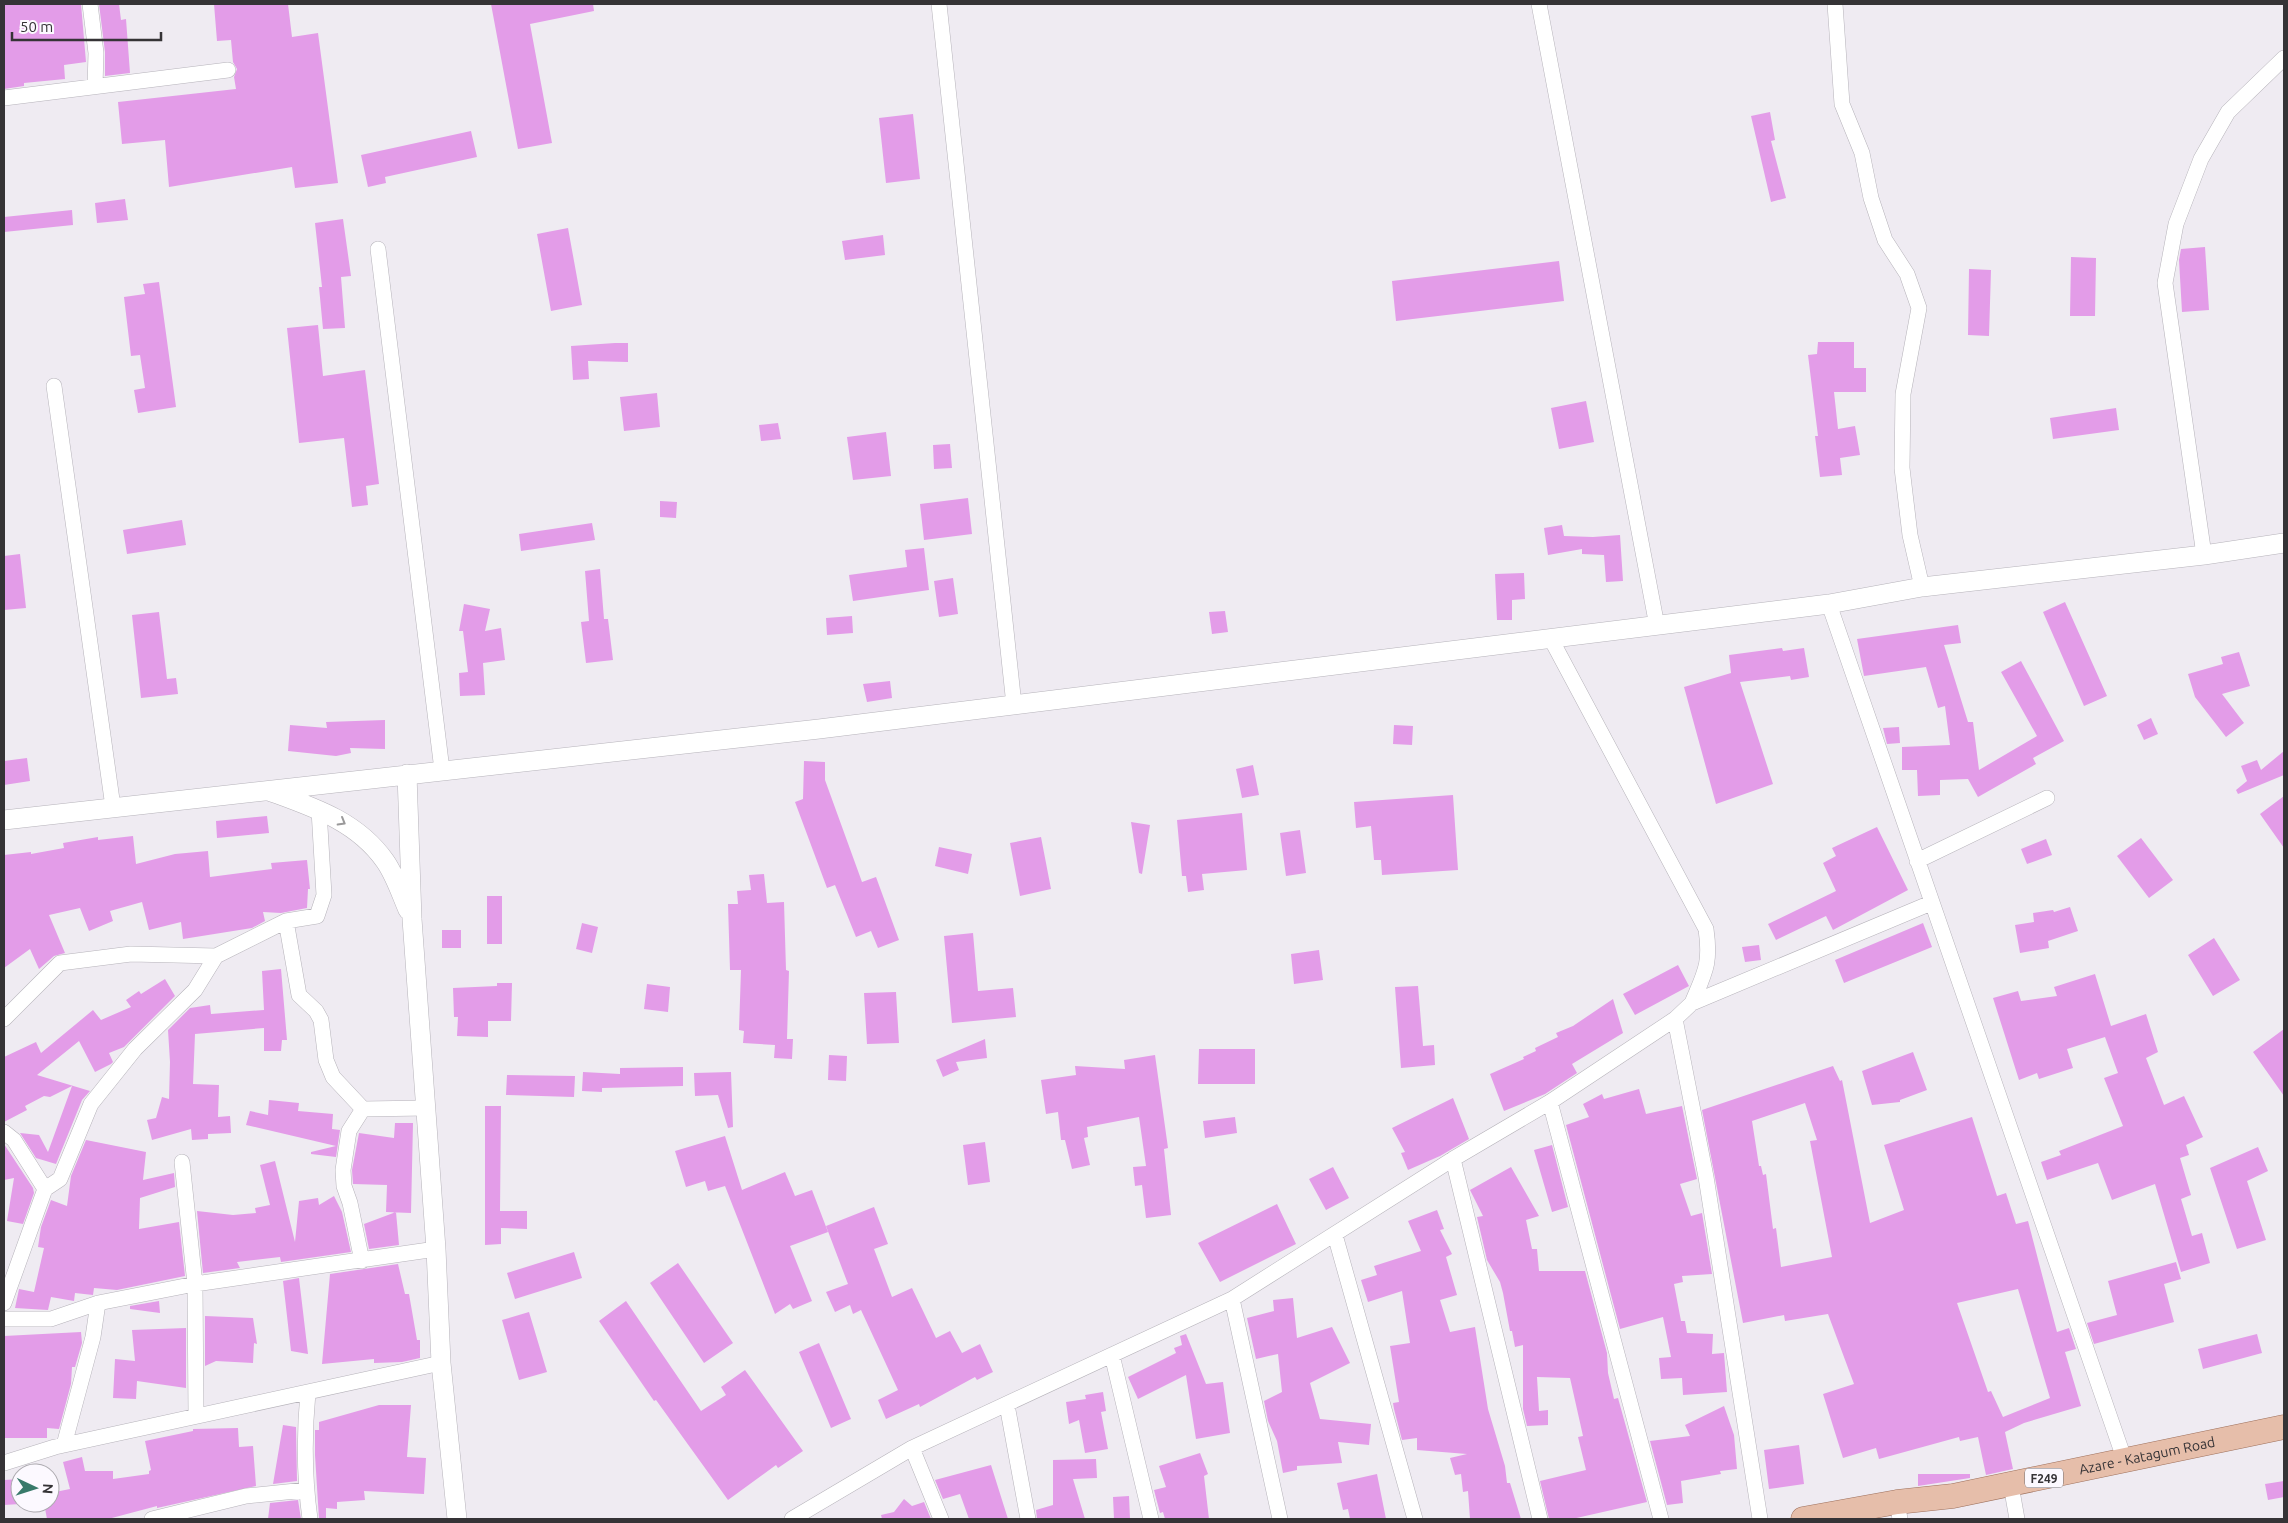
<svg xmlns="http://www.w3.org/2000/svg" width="2288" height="1523" font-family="Ubuntu,sans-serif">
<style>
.building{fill:#e39ce8;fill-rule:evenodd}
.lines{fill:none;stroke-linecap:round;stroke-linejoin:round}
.minor-casing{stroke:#b6b3ba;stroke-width:16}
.tertiary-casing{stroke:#b6b3ba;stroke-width:20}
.primary-casing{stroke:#9e715d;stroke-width:25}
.minor{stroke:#fff;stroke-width:15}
.tertiary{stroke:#fff;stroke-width:19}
.primary{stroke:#e6beaa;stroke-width:24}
.oneway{stroke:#9a999a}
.labels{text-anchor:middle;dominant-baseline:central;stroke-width:5;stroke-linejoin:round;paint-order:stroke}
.shield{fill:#fcf9ff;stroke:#716e72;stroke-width:1}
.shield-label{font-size:12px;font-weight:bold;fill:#353336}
.street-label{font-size:14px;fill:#353336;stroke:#fcf9ff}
</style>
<rect width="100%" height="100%" fill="#efebf2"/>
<path class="building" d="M4,4H81L86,62L64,65L65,79L24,83V86L4,89Z
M99,4H119L121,20L126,19L130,73L105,76V52Z
M214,4H288L292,37L318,33L338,183L295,188L292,167L169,187L165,140L122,144L118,102L236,89L234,77L237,69L233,62L231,40L217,41Z
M491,4H593L594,11L530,24L552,143L518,149Z
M1770,112L1775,140L1771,141L1786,198L1771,202L1751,116Z
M913,114L920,179L886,183L879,118Z
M471,131L477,157L385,177L386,183L368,187L361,155Z
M125,199L128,220L97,223L95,203Z
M72,210L73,225L4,232V217Z
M343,219L351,276L341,277L345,328L323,329L319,287H322L315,223Z
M568,228L582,305L551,311L537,234Z
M883,235L885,255L845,260L842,241Z
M2205,247L2209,310L2182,312L2179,260L2181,249Z
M2071,257L2096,258L2095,316H2070Z
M1559,261L1564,301L1396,321L1392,281Z
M1969,269L1991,270L1989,336L1968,335Z
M159,282L176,407L138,413L134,390L145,388L140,355L131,356L124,297L145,294L143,284Z
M318,325L323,376L365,370L379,484L366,486L368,505L352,507L344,438L299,443L287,328Z
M1818,342H1854V368H1866V392H1834L1838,429L1855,426L1860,455L1840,458L1842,475L1820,477L1815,436H1818L1808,355L1817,354Z
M615,343H628V362L588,361L589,379L573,380L571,346Z
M657,393L660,427L624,431L620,397Z
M1586,401L1594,442L1559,449L1551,408Z
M2116,408L2119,430L2053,439L2050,418Z
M778,423L781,439L761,441L759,425Z
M886,432L891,476L853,480L847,437Z
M950,444L952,468L934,469L933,445Z
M968,498L972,534L924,540L920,504Z
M660,501L677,502L676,518L660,517Z
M182,520L186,545L127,554L123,530Z
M592,523L595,540L521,551L519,534Z
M1562,525L1564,536L1593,537L1620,535L1623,581L1606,582L1604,555L1582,554V549L1548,555L1544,528Z
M924,548L929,590L853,601L849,575L907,567L905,550Z
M20,554L26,608L4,610V556Z
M600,569L604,619H608L613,660L586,663L581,622L589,621L585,571Z
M1524,573L1525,599L1512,600V620H1497L1495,574Z
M953,578L958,614L939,617L934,581Z
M2065,602L2107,696L2084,706L2043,612Z
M464,604L490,609L485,631L501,628L505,660L483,663L485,695L460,696L459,673L468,672L463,631H459Z
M1225,611L1228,632L1212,634L1209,612Z
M159,612L167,679L176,678L178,694L141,698L132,615Z
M852,616L853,633L827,635L826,618Z
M1958,625L1961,643L1944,645L1968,722H1973L1979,770L2037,736L2001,672L2021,661L2064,741L2033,758L2036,764L1978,797L1968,779L1940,780V795L1918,796L1917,770H1902V747L1950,745L1945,706L1938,708L1926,667L1864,676L1857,639Z
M1782,648L1783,651L1804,648L1809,677L1791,680L1790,676L1740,682L1773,784L1716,804L1684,687L1731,673L1729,655Z
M2239,652L2250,686L2222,694L2244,723L2226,737L2195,697L2188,674L2223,664L2221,657Z
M890,681L892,698L867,702L863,684Z
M2151,718L2158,734L2144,740L2137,725Z
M385,720V749L350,748L351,753L336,756L288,751L290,725L327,728L326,722Z
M1394,725L1413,726L1412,745L1393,744Z
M1899,727L1900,743L1887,744L1883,728Z
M2284,751V775L2238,794L2236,790L2247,781L2241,766L2257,760L2261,770Z
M27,758L30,781L4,785V761Z
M804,761L825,762V780L862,882L876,877L899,940L878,948L871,931L856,937L835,885L827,888L795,802L803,799Z
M1253,765L1259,795L1242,798L1236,769Z
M1453,795L1458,870L1382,875L1381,860H1374L1371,826L1356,828L1354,802Z
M2284,796V848L2260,814Z
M1242,813L1247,870L1202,874L1204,890L1188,892L1186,876H1182L1177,820Z
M267,816L269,833L217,838L216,821Z
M1131,822L1150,825L1142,874L1139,873Z
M1877,827L1908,890L1833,930L1826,916L1776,940L1768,924L1836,891L1823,863L1836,856L1832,848Z
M1300,830L1306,873L1286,876L1280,833Z
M133,836L136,864L175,854L208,851L210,877L272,869L271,863L307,860L310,889H308L307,908L281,913L263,912L265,921L252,928L183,939L181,922L149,930L142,902L110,911L113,921L89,931L80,908L49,915L65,953L54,956L39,969L30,949L4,968V855L31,852V854L64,848L63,843L98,837V840Z
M1041,837L1051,889L1020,896L1010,843Z
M2141,838L2173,880L2149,898L2117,856Z
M2046,839L2052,855L2027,864L2021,849Z
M939,847L972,854L968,874L935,866Z
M764,874L767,903L784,902L786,970L789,971L787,1039H793L792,1059L774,1058L775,1045L743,1043L744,1031L739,1030L741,970H730L728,904H738L737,891L751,890L749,875Z
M487,896H502V944H487Z
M2070,907L2078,931L2048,941L2049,948L2020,953L2015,925L2034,922L2033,913L2053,910L2054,912Z
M582,923L598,927L592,953L576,949Z
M1923,923L1932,947L1844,983L1835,960Z
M442,930H461V948H442Z
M973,933L978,991L1013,988L1016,1017L952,1023L944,936Z
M2214,938L2240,980L2213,996L2188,955Z
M1759,945L1761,960L1745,962L1742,947Z
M1319,950L1323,980L1294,984L1291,954Z
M1678,965L1689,986L1635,1015L1623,994Z
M281,969L287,1040H282L281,1051H264V1028L195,1034L193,1084L219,1085L218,1117L230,1116L231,1133L208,1134V1139L192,1140L191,1129L152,1140L147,1120L156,1118L162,1097L169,1099L170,1062L168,1030L190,1008L210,1005L211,1014L264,1010L262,971Z
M2095,974L2111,1026L2146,1014L2158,1052L2146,1058L2164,1105L2184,1096L2203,1137L2186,1145L2189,1155L2180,1158L2191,1195L2181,1199L2192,1236L2202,1233L2210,1263L2181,1272L2155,1184L2112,1200L2098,1163L2047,1180L2041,1162L2061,1155L2059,1151L2123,1126L2104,1078L2118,1073L2105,1037L2067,1049L2073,1068L2039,1079L2037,1073L2019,1080L1993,998L2018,991L2021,1001L2057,996L2054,987Z
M165,979L175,996L124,1047L109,1053L113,1062L111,1064L95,1072L79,1041L37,1075L90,1091L82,1100L56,1164L36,1158L20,1133L39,1135L48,1152L72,1086L50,1097L44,1096L25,1106L27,1110L4,1122V1057L36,1042L41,1053L93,1010L101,1020L131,1007L126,1000L139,991L141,994Z
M497,983H512L511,1021H488V1037L457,1036L458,1017H454L453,988L497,986Z
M647,984L670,987L668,1012L644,1009Z
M1418,986L1423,1046L1434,1045L1435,1065L1401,1068L1395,987Z
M896,992L899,1043L867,1044L864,993Z
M1613,999L1623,1033L1572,1064L1577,1073L1545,1094L1504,1111L1490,1074L1524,1059L1523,1057L1536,1051L1535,1048L1558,1037L1556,1033L1573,1026Z
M2284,1029V1096L2253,1052Z
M985,1039L987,1058L956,1062L959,1070L943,1077L936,1060Z
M1199,1049H1255V1084H1198Z
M1913,1052L1927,1090L1900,1100V1102L1872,1105L1862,1071Z
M829,1055L847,1056L846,1081L828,1080Z
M1155,1055L1168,1148L1164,1149L1171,1215L1146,1218L1142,1185L1135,1186L1133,1167L1146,1166L1139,1117L1087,1127L1088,1137L1084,1138L1090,1165L1072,1169L1065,1140H1061L1058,1112L1046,1114L1041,1080L1076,1075L1075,1066L1125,1069L1124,1060Z
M1833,1066L1840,1081L1842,1080L1870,1223L1904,1210L1884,1145L1972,1117L1997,1196L2006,1193L2016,1224L2028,1221L2057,1332L2069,1328L2076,1349L2065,1352L2081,1406L2024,1423L2005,1432L2013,1469L1986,1475L1978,1437L1960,1441L1959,1437L1879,1459L1876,1448L1843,1458L1823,1394L1854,1384L1828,1314L1785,1321L1784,1315L1743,1323L1702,1110ZM1805,1103L1817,1140L1810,1141L1832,1257L1781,1267L1776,1228L1773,1229L1766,1174L1763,1175L1761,1166H1759L1752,1121ZM2018,1289L2050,1398L2003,1417L1991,1391L1988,1392L1957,1303Z
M683,1067V1086L602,1088V1092L582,1091L583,1072L620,1074V1068Z
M731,1072L733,1127L728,1128L718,1095L695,1096L694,1073Z
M507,1075L575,1076L574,1097L506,1095Z
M1639,1089L1646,1114L1682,1106L1697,1179L1680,1184L1691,1216L1702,1213L1712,1274L1682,1276L1683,1282L1674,1284L1681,1321H1685L1687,1333L1713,1334L1712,1354L1724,1353L1727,1392L1683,1395L1682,1378L1661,1379L1659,1358L1671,1357L1663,1317L1620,1329L1566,1125L1589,1117L1583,1104L1602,1094L1604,1099Z
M1453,1098L1469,1139L1440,1156L1408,1170L1401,1153L1405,1152L1392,1128Z
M269,1100L299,1103L298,1111L333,1114L332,1129L340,1130L336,1157L311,1154V1152L336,1146L246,1125L250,1111L268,1115Z
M485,1106H501L500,1211H527V1229L501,1228V1244L485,1245Z
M1235,1117L1237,1133L1205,1138L1203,1121Z
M395,1123H413L411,1213L386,1212L387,1185L353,1184L352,1170L359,1133L394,1138Z
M725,1136L742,1190L785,1172L795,1196L812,1190L828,1232L790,1246L812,1301L793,1309L790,1304L775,1314L725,1186L708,1191L705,1181L686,1187L675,1151Z
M86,1140L146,1152L143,1180L174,1173L175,1187L140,1198L139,1229L179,1222L185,1276L117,1290L94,1288L93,1295L75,1293L74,1301L51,1297L48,1310L15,1308L19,1289L34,1292L44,1248L38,1247L41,1227L51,1200L67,1206L71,1176Z
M985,1142L990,1182L968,1185L963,1145Z
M4,1144L33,1188L34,1193L23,1224L7,1221L14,1178L4,1180Z
M1552,1145L1568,1207L1552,1212L1534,1150Z
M2258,1147L2268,1171L2247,1181L2266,1240L2237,1249L2210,1168Z
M275,1161L295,1242L299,1201L318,1198L319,1205L334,1196L342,1212L351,1252L281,1262L280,1257L237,1262L240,1268L203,1273L197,1211L233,1215L256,1213L255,1208L270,1205L260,1165Z
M1333,1167L1349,1198L1326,1210L1309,1179Z
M1511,1167L1539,1216L1526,1220L1532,1249H1537L1539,1271H1585L1607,1353L1608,1373L1614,1399L1618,1398L1647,1502L1572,1519H1549L1540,1481L1586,1470L1578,1437L1583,1436L1570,1378L1537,1377L1539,1411L1548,1410V1425L1527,1426L1523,1409V1345L1515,1347L1512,1331H1510L1503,1293L1500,1282L1487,1260L1477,1217L1483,1216L1470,1190Z
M1277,1204L1296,1244L1220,1282L1198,1243Z
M874,1207L888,1244L874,1249L892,1297L912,1288L936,1338L950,1331L962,1353L980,1344L993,1372L977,1380L975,1377L920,1407L919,1404L886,1419L878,1400L898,1390L861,1310L853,1314L850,1305L835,1312L826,1292L848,1284L826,1226Z
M1437,1210L1444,1229L1440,1230L1452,1254L1446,1257L1457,1295L1440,1300L1450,1332L1475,1327L1488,1409L1505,1466L1507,1483H1510L1521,1519H1470L1468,1491L1463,1492L1461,1474L1455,1475L1450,1458L1467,1454L1417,1450V1438L1402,1440L1394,1409L1393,1403L1399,1402L1390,1346L1410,1343L1402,1291L1368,1302L1361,1280L1377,1275L1374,1266L1421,1251L1408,1221Z
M396,1212L399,1245L369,1249L364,1224Z
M574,1252L582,1278L515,1299L507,1273Z
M2176,1262L2181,1279L2164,1284L2174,1322L2094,1344L2087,1323L2117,1315L2108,1281Z
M678,1263L733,1343L704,1363L650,1283Z
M398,1264L405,1294H409L417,1340H420V1358L402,1362L374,1363V1359L322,1364L330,1274Z
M299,1278L308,1354L291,1351L283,1281Z
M1293,1298L1297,1338L1332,1327L1350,1363L1310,1383L1320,1419L1371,1424L1369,1445L1338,1442L1342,1463L1297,1466V1470L1283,1473L1277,1441L1268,1421L1264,1401L1282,1392L1278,1354L1256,1359L1247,1318L1274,1311L1273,1300Z
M159,1301L160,1313L130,1309V1306Z
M626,1301L701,1411L726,1395L721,1387L745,1370L803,1451L778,1468L776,1465L728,1500L656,1400L654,1401L599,1321Z
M529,1312L547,1372L519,1380L502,1320Z
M205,1316L253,1318L257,1344L254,1343L253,1363L216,1361L205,1366Z
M186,1328V1388L137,1381L136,1399L113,1398L115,1359L135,1361L132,1330Z
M81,1332L82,1343L75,1367H72L71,1384L59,1429L47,1428V1438H4V1336Z
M1186,1334L1206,1384L1223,1382L1230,1433L1196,1439L1186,1375L1138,1399L1128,1377L1176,1353L1174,1348L1182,1345L1180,1336Z
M2257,1334L2262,1353L2203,1369L2198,1349Z
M819,1343L851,1419L831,1428L799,1352Z
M1103,1392L1106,1411L1101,1412L1108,1449L1085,1453L1079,1420L1069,1424L1066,1402L1086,1399L1085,1395Z
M379,1405H411L407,1457L426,1458L424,1494L364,1491L365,1500L337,1502V1509L326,1508V1519H319L315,1455V1430H319V1422Z
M1724,1406L1734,1435L1737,1469L1720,1471L1721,1474L1681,1481L1683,1503L1667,1505L1650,1441L1690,1436L1685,1425Z
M283,1425L296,1427L297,1481L273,1484Z
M238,1428L239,1447L253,1446L256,1486L157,1508V1506L108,1519H47L44,1503H50V1493L70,1489L63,1462L82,1457L85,1471H113V1479L149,1474V1471L151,1470L145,1441L193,1431V1429Z
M1799,1445L1804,1484L1769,1489L1764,1450Z
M1200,1453L1208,1474L1204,1476L1209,1519H1165L1163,1512L1160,1513L1154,1490L1166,1487L1159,1466Z
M1096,1459L1097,1478L1073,1479L1085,1519H1037L1036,1510L1053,1505V1460Z
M991,1465L1008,1519H969L960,1494L943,1499L935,1480Z
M1377,1474L1386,1519H1350L1348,1509L1343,1510L1337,1483Z
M1918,1474H1970V1478L1918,1486Z
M20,1479V1504L4,1505V1480Z
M2284,1481V1497L2268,1500L2265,1484Z
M1129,1496L1130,1519H1114L1113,1497Z
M904,1499L912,1506L924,1502L931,1519H882L881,1515L894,1512Z
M298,1500L301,1519H268L270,1503Z"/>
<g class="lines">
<g class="minor-casing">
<path id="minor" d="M90,4L96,53L95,86
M939,4L1014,705
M1539,4L1657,626
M1835,4L1842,104L1862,153L1871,198L1885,240L1907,274L1919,308L1903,394L1902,468L1910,535L1922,587
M4,98L228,70
M378,249L442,770
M54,386L113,807
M2204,555L2165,283L2176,224L2201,159L2228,112L2284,58
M1829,604L2125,1461
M1551,639L1706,929C1711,964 1705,972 1692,1003
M1917,861L2047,798
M286,921L299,995L316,1011L321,1020L326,1060L333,1077L363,1109L426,1108
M4,1019L60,963L131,954L216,956L286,921L317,916L324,895L319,810
M1675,1019L1706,1177L1760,1519
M1550,1102L1661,1519
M4,1132L14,1140L45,1189
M1453,1159L1540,1519
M182,1162L195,1284L196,1416
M1335,1235L1415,1519
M362,1261L350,1203L344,1186L343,1170L349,1131L363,1109
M1232,1299L1280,1519
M4,1303L45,1189L60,1179L91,1104L135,1049L195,990L216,956
M4,1319H51L98,1303L195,1284L436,1249
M1112,1355L1151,1519
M308,1392C304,1435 304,1476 310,1519
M1007,1405L1028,1519
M64,1445L93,1337L98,1303
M912,1448L941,1519
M4,1463L55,1447L441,1363
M2011,1485L2017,1519
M1897,1502L1900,1519
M152,1519L246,1496L306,1490
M792,1519L912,1448L1232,1299L1453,1159L1550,1102L1675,1019L1692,1003L1931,903"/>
</g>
<g class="tertiary-casing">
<path id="tertiary" d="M407,774L412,919L436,1249L441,1363L457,1519
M269,791C313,807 357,821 385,861C395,875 401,894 408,910
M4,820L819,729L1829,604L1922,587L2204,555L2284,543"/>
</g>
<g class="primary-casing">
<g id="primary">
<path id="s1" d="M1803,1519L1897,1502L1953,1496L2284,1427"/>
</g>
</g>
<use href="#minor" class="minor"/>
<use href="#tertiary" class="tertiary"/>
<use href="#primary" class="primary"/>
</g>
<defs><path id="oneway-chevron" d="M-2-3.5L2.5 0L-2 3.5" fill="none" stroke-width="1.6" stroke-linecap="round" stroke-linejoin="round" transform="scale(1.25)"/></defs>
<use class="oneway" href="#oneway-chevron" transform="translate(342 822) rotate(30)"/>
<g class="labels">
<rect class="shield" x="2025" y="1468.5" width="38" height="19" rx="4"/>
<g class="shield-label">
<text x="2044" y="1478">F249</text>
</g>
<g class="street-label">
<text stroke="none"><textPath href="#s1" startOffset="350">Azare - Katagum Road</textPath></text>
</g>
</g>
<rect width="2288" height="1523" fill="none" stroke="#353336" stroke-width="10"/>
<g transform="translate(35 1488) rotate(94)"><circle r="24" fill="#fcf9ff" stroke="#acaaaf"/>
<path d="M0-4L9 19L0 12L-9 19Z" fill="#387a6a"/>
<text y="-8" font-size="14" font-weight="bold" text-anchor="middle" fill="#353336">N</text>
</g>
<path d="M12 32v8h149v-8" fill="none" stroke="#353336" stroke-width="2.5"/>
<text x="20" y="32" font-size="15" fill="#353336" stroke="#fcf9ff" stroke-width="4" paint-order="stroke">50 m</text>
</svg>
